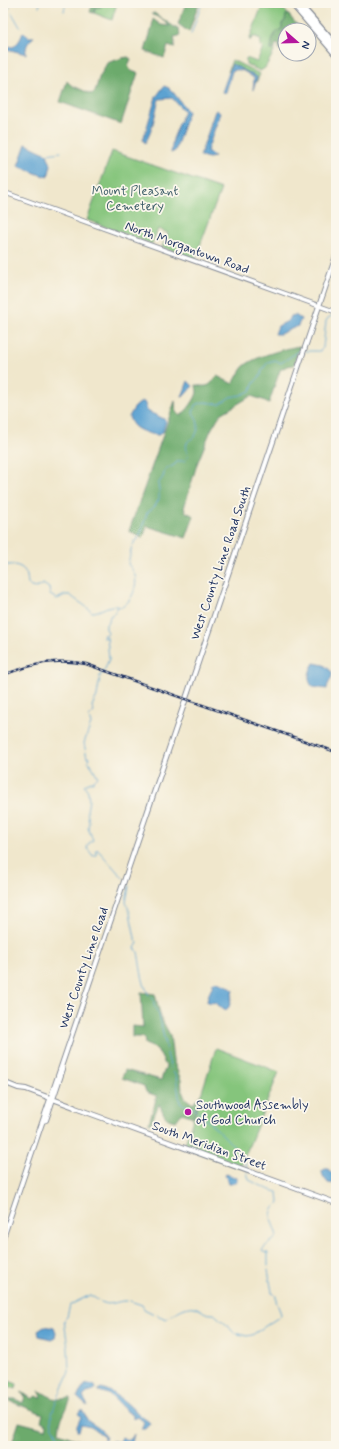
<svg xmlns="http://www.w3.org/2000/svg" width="339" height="1449" font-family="Mynerve,sans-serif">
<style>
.green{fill:#85c57c;stroke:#507a6d}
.forest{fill:#6caa6c;stroke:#446c65}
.water{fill:#5ba2d1;stroke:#3b6898}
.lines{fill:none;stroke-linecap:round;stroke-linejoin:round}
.stream{stroke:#5ba2d1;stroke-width:1}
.secondary-casing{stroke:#868b95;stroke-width:5.5}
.primary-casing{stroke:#868b95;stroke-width:6}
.highway-casing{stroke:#868b95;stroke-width:8}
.secondary{stroke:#fff;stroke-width:3.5}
.primary{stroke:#fff;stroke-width:4}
.highway{stroke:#fff;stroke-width:5.5}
.rail-casing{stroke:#1b2f5e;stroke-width:2.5}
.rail{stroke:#fbf7ec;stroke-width:1;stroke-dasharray:3;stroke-linecap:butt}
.poi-dot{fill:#b5179e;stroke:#fbf7ec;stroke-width:1.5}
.labels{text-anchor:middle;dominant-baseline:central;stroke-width:3.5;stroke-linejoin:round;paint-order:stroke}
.park-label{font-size:13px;fill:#3b5c67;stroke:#fbf7ec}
.street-label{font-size:13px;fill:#1b2f5e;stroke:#fbf7ec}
.poi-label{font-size:13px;fill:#1b2f5e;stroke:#fbf7ec;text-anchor:start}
</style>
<rect width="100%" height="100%" fill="#fbf7ec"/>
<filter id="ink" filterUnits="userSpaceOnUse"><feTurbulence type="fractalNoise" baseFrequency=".025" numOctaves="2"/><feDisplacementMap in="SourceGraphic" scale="8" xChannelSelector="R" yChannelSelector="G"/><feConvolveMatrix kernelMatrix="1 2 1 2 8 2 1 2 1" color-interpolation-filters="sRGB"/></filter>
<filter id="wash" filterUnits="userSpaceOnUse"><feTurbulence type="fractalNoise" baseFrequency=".012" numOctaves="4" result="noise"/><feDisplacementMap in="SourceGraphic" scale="16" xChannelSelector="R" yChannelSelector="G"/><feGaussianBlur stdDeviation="0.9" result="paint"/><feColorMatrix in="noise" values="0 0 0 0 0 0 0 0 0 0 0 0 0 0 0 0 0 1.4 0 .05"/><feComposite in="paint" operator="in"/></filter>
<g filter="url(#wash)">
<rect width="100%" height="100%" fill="#f0e7cc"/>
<path class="green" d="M101,3H117L112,20L94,13L95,8L101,4Z
M263,3H278L288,14L286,15L285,21L282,23V29C274,32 271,42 271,50H274V52L265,68L260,71L246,64V58L257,62L263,47L260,46L261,40L258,39V37H252L251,40H249Z
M232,60L260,74L256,83L257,77L232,64L229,71H228Z
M112,151L221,189L195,259L162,247L168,233L158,229L152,244L87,220Z
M216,1048L279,1072L240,1168L184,1147Z
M3,1379L17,1384L16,1389L3,1384Z"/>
<path class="forest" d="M93,3L101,4V7L95,8L94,13L90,12Z
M186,3H199L189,32L178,24Z
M153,13H154L179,30L180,34L179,36L174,37L175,42L174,48L168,46L164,58L145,51L152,27L153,19L161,25L170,26L160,18L153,15Z
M288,14L297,25L293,30H285L284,50H279V45L276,44L275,46V49L271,50C272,42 273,31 282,29V24L285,21L286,15Z
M128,57L131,59L128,66C130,70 132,72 138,73L121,124L60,102L67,81L71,85L91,94L95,92L99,78L107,63L122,58Z
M300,346L294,365L287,366L280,370L269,403L263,400L251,396L221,414L218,418L211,430L197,464L184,508L186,512L194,516L186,538L147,526L143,538L129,531L175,401L176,412L180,416C186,412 196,399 197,392C197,390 196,387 196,385C209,388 210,385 217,376L233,384C236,379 239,372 243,367C253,357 286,348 300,346Z
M141,992L155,994L161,1018L170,1035L173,1060L181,1080L182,1091L185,1098L193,1104L201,1094L193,1117L182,1113L176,1121C163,1119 165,1115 159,1104L151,1123H149L157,1096L146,1092L144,1086L122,1078L125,1070L161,1080L166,1066L157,1049L145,1044L144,1037H132V1026L143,1027Z
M39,1391C44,1392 46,1395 51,1397C57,1400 64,1399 70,1398V1401L60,1423L59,1433L95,1446H11L19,1422L46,1429L47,1424L41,1421L43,1414L10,1401V1399H15L23,1403L25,1396L21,1393L22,1392L32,1399L36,1396L41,1398L42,1396Z"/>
<path class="water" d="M23,32L29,37H34C28,41 25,47 26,54L3,48V45L13,47C18,44 22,37 23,32Z
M232,64L257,77L253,90L254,78C246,73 241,67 232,71L226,92L225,93L222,92Z
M164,86L169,88L173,92L188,112L175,151L171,153L173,139L184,111L172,98L159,99C155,113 153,131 145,143L143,140L156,97Z
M217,110L220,113L217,124L216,125L207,151L215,157L209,158L200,156L211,124L210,123H211L215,111Z
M26,144L47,154L51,165L48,177L38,174L18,166Z
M295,315L301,319L298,326L280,334H275L278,326L288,321L291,316Z
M188,381L193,386L183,397H182Z
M142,401L145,403L147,411L164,419L166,421L163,431L159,435C152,435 139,431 134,426C131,423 130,419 129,417L134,408Z
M314,663L324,665L332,672C333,679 327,683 327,689L313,687C306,680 309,671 314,663Z
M215,981L228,986L233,990L229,1007L226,1010H224L216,1003L207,1002C207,995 212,990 213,983Z
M325,1169H328L336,1178V1184L328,1183C325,1179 322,1176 322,1171Z
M226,1174L237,1178C237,1183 232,1184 229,1184L225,1175Z
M44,1326L54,1328L56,1332L55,1337L51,1339L39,1336L38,1330Z
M89,1384L94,1385L96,1388L94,1391L87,1393L83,1397L87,1404V1406L77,1397L85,1385Z
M102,1388C121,1394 133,1411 149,1422L150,1424L145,1429H141L144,1422L138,1417L133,1419V1415C122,1410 118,1400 108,1394C106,1393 102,1392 99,1391V1389Z
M82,1410L88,1421L100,1429L106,1437L105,1440H104V1436L91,1427L81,1425L79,1431H77V1426L81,1417L78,1413Z
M134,1434L132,1443L141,1444L142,1446C133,1446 126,1442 117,1442L115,1446L109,1445L112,1441L120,1442L122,1437L127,1440L131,1439Z"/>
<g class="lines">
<path class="stream" d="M7,3L10,8
M39,7L40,3
M64,11L66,3
M12,13L20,27
M191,34L202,3
M47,154L61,152
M305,351H320L323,348L326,321L328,318L335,314
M3,566C12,563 25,565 27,576C28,581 27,584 31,587L36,588L43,584L49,588L50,595L57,599L65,595H70C78,602 84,604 92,612C100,612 104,607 112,606C116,605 119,607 122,607C132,601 138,586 135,575C133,570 130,567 128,564L132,546L140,535L147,513L155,506L159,499V489L158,484L163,477L165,470L174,465L178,461H185C191,455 184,449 187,443C189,439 192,439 194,437C200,430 199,420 193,413L195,405L204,402L220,404L230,397L241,395L250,391L254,383L261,375L262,370L268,362L275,360L281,363L296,353L302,350
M118,607L113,614L110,616L109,621L106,624V629L108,632L107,635L104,634L103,638L107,637L109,659L105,669L100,676L97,696L92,706L94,712L89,717L91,724L84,743L87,758L89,757L88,761L93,768L98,777L94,781L84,785L88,791L89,800L87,811L89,822L88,828L93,840L89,843L87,848L93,856L96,855V850L97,849L123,878
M126,882L129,886L126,902L130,913L135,938L138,943L135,948L138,952C141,967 142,991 154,1001C153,1007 157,1010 159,1015C164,1033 165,1051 171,1068
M173,1072L176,1076L180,1103C184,1105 190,1106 194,1109C206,1118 247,1155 247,1169
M247,1172L249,1180L270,1190L278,1192L279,1203C265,1214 273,1222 277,1236C273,1242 266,1244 262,1250L263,1252L268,1253V1266
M130,1301L142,1305L144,1309L154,1314
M157,1315L166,1319C173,1314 188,1303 197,1308C205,1312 204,1314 214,1314L228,1326L234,1333L247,1336L252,1335L279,1317L281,1314L276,1301V1296L272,1292L268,1270
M55,1446L58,1436L52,1425L51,1417L56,1402L69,1372L68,1348L64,1320L67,1317L70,1305L90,1295C95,1297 98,1302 104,1303C111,1306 119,1300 127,1301"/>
</g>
</g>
<g filter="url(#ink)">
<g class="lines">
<g class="secondary-casing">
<path id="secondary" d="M3,192L336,312"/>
</g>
<g class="primary-casing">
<path id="primary" d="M3,1082L18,1088L26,1089L74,1107L75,1108L336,1203
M43,1121L46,1120L63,1069L62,1067
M3,1238L336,256"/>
</g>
<g class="highway-casing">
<path id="highway" d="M292,3L336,54
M298,3L336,46"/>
</g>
<use href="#secondary" class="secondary"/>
<use href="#primary" class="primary"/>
<use href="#highway" class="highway"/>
<g class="rail-casing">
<path id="rail" d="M3,675C31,665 56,657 86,664L336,752"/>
</g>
<use href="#rail" class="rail"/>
</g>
</g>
<circle class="poi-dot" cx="188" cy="1112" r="4"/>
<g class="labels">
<g class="park-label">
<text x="135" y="191">Mount Pleasant<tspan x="135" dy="15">Cemetery</tspan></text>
</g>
<g class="street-label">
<text transform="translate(187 248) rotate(20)">North Morgantown Road</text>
<text transform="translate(221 563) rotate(-71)">West County Line Road South</text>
<text transform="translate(84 968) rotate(-71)">West County Line Road</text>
<text transform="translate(209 1146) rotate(20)">South Meridian Street</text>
</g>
<g class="poi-label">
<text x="196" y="1105">Southwood Assembly<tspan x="196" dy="15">of God Church</tspan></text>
</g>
</g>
<rect width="339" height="1449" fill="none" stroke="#fbf7ec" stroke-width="16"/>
<g transform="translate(297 42) rotate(110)"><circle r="19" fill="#fbf7ec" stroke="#a1a7b3"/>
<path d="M0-3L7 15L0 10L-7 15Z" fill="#b5179e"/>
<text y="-6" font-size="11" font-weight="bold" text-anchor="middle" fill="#1b2f5e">N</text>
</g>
</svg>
